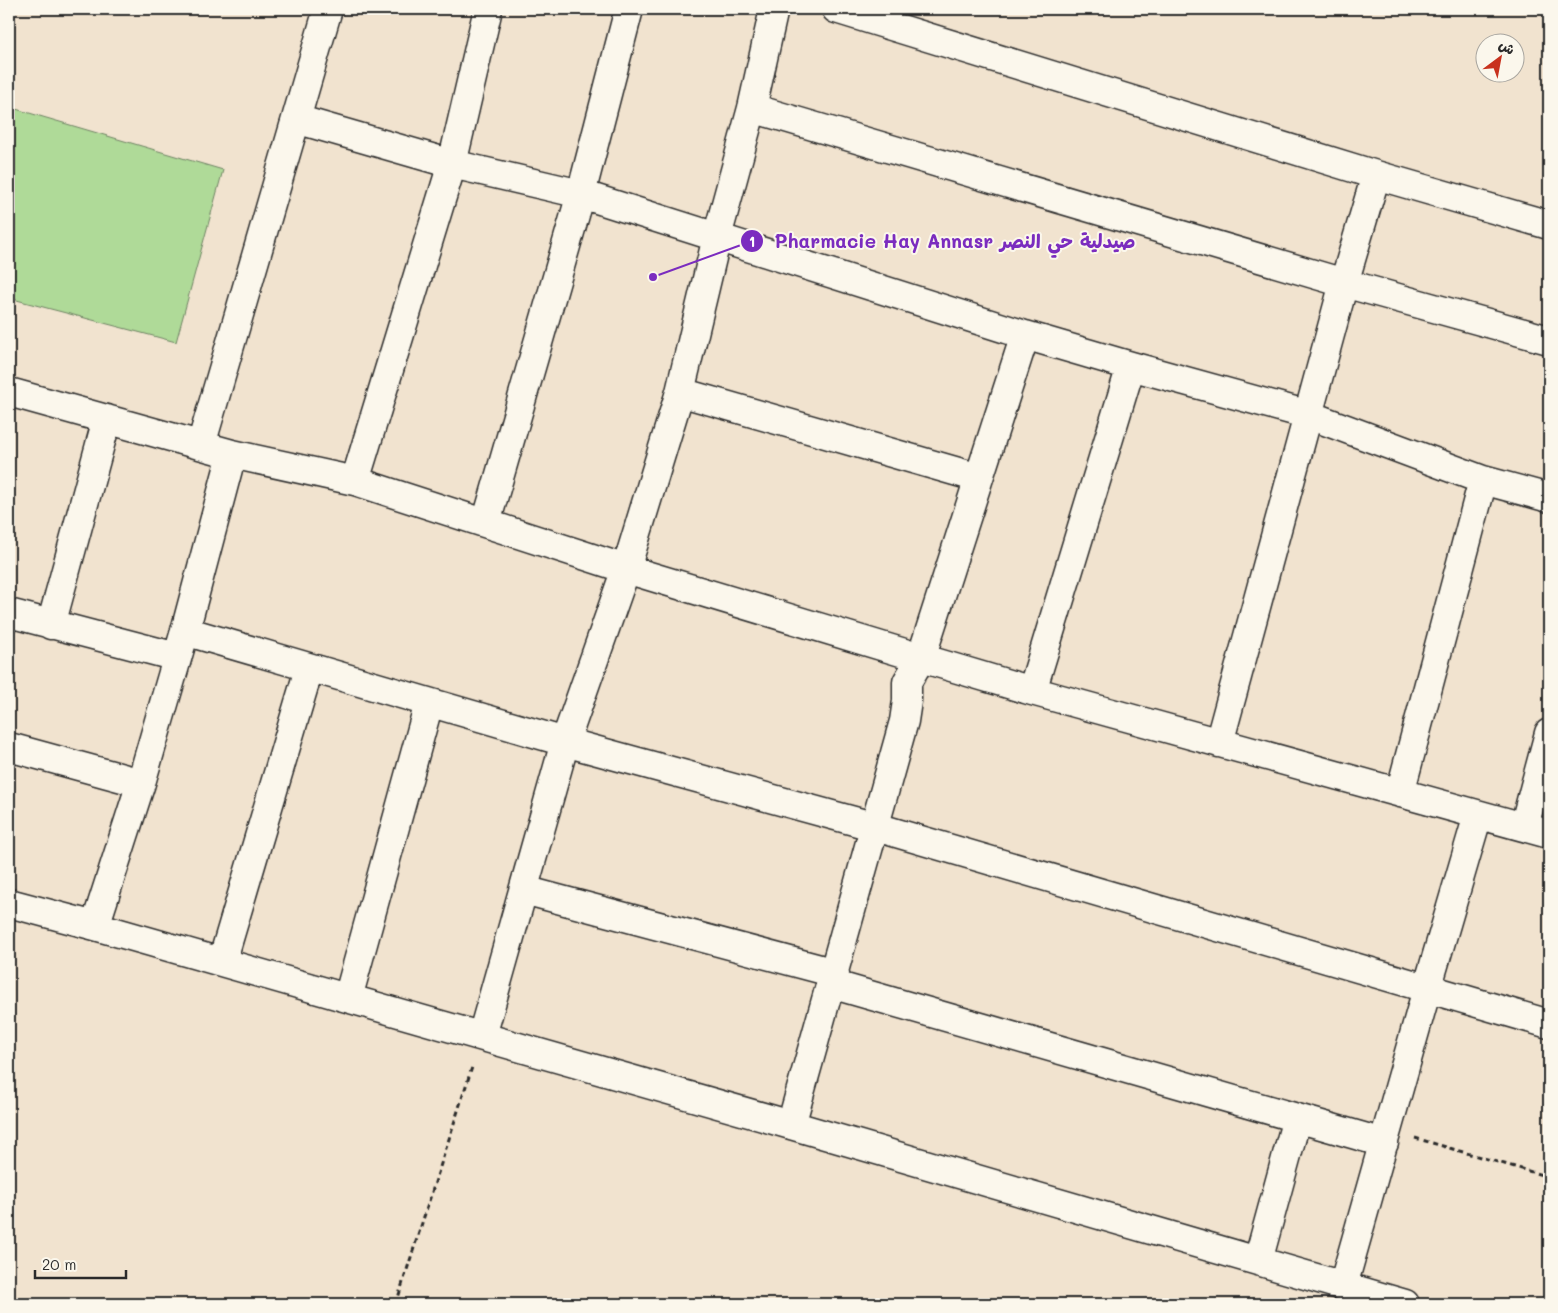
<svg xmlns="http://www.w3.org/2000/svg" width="1558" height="1313" font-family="Mali,'Playpen Sans Arabic',sans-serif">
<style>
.green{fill:#afda98;stroke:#6d8262}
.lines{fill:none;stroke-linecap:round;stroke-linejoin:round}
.minor-casing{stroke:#2b2b2b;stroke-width:31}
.path{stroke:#2b2b2b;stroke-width:3;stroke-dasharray:5 4;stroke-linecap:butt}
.minor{stroke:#fbf7ec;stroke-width:28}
.leader{fill:none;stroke:#7b2cbf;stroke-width:2}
.callout-dot{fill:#7b2cbf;stroke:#fbf7ec;stroke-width:2}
.mark-label{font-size:15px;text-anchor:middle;font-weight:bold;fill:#fff}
.callout-label{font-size:19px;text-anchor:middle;font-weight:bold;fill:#7b2cbf;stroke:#fbf7ec;stroke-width:4;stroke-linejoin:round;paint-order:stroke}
</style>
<rect width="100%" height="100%" fill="#f1e3cf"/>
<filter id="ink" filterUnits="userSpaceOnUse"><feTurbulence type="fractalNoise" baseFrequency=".02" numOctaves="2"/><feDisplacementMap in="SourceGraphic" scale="10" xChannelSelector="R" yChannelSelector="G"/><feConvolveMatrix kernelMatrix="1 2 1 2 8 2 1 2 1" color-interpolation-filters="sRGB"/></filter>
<g filter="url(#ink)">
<path class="green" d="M9,107L223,170L176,342L9,298Z"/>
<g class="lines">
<g class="minor-casing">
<path id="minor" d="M836,9L1376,175L1549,225
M752,108L1344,283L1549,340
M296,119L452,164L581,194L1025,335L1131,366L1309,415L1483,480L1549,498
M9,392L232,454L355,481L626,569L921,658L1032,691L1549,834
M680,392L979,478
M201,445L328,9
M355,481L452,164L488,9
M486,523L581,194L629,9
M9,613L177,657
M51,625L107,419
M185,631L565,742L876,827L1549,1024
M1032,691L1131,366
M1219,743L1344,283L1376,175
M9,747L141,783
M1400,793L1483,480
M1524,827L1549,733
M524,890L835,973
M9,903L95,926L791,1125L1405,1304
M95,926L141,783L185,631L232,454
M222,962L309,669
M831,984L1384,1143
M348,998L429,703
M482,1036L565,742L626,569L680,392L717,237L752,108L774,9
M791,1125L904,721L907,701V682L921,658L1025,335
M1258,1261L1297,1118
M1343,1286L1427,989L1478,815"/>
</g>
<path class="path" d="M1415,1138L1549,1177
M396,1304L473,1064"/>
<use href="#minor" class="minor"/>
</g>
</g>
<path class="leader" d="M653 277L752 241"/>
<g class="callout-dot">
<circle cx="653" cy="277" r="5"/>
<circle cx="752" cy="241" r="12"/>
</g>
<g class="mark-label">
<text x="752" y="247">1</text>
</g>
<g class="callout-label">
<text x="955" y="248">Pharmacie Hay Annasr صيدلية حي النصر</text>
</g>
<rect width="1558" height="1313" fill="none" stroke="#fbf7ec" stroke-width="30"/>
<rect x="15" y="15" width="1528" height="1283" fill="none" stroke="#2b2b2b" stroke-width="2" filter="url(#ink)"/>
<g transform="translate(1500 58) rotate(32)"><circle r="24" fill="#fbf7ec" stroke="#a8a59f"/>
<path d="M0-4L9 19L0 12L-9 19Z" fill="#c8321e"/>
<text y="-8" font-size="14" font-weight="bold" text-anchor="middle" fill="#2b2b2b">ش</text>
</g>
<path d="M35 1270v8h91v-8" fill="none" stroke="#2b2b2b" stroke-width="2.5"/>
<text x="42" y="1270" font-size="15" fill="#2b2b2b" stroke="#fbf7ec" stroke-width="4" paint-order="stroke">20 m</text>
</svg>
